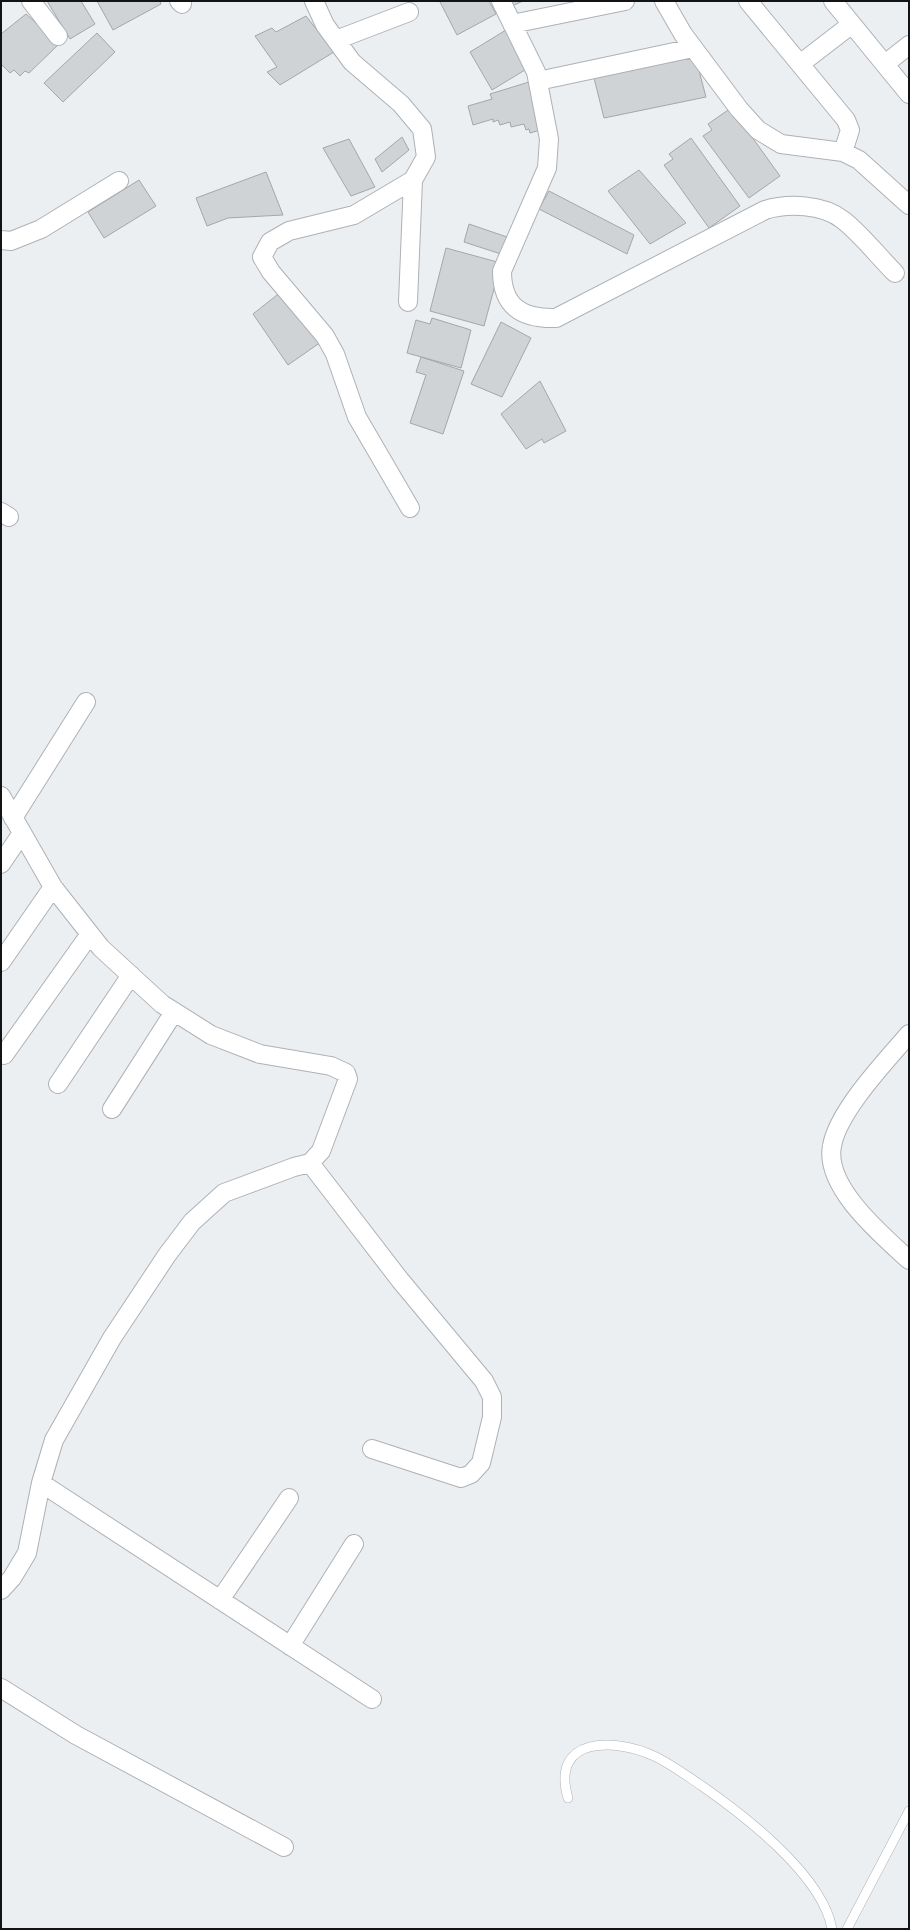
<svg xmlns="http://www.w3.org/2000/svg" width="910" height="1930" font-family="'Public Sans',sans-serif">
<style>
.building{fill:#cfd3d6;stroke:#a4a7aa}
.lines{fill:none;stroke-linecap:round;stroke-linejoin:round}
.service-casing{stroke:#aeb1b5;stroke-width:10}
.minor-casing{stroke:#aeb1b5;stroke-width:20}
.service{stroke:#fff;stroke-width:9}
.minor{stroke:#fff;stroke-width:18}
</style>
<rect width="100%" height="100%" fill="#ebeff2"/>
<path class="building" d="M47,1H81L95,24L70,39Z
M97,1H160L161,4L113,30Z
M442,1H489L496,14L457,35L440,2Z
M509,1H523L512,6Z
M26,14L59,44L29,73L25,71L20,76L14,70L10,73L1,64V34Z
M306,16L334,52L280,85L267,72L277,67L255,36L272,28L276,32Z
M506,30L530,67L492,90L470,52Z
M97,33L115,52L63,102L44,83Z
M695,56L706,97L604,118L594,78Z
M529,82L544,129L530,133L529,129L526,130L524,124L511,127L510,122L500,125L498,120L493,122V119L473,125L468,106L492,99L490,94Z
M731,108L780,176L749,198L703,136L712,130L708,124Z
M402,137L409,150L382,172L375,159Z
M691,138L740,206L709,228L664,165L673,159L669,154Z
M349,139L375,187L351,196L323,148Z
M639,170L686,223L650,244L608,191Z
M266,172L283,215L228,218L207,226L196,198Z
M139,180L156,206L104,238L88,212Z
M549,191L634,235L627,254L539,209Z
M469,224L510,238L504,255L464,242Z
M446,248L501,263L484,326L430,311Z
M282,291L321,342L288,365L253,314Z
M432,318L471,330L461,368L407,353L416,320L430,324Z
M501,322L531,338L502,397L471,384Z
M421,357L464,371L443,434L410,423L426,375L416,372Z
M540,381L566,431L544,443L542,439L526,449L501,414Z"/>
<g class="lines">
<g class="service-casing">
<path id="service" d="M568,1798C550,1736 615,1738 654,1756C671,1764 687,1776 702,1786C745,1816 823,1876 832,1929
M847,1929L909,1811"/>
</g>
<g class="minor-casing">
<path id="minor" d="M31,1L58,36
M179,1L182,4
M314,1L325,25L352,62L401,104L422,129L426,157L413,180L354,215L289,231L270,242L262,257L271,272L325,336L335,354L357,417L410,508
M501,1L536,72L549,139L547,168L502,271C502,306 521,319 556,318L765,210C788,203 823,204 843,220C862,235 878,256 895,273
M664,1L683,34L739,109L758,130L781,144L843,152L859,160L909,205
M748,1L846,120L850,130L843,152
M833,1L909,94
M512,24L625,1
M336,40L409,12
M800,64L852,24
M885,64L909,45
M538,81L693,48
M1,240L11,241L41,229L119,181
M408,302L413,180
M1,512L9,517
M1,796L53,887L101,948L162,1004L211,1035L260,1054L331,1066L346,1073L348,1079L321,1151L310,1163L294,1167L224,1193L192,1222L167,1255L112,1338L54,1440L41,1483L27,1553L12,1578L1,1590
M13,818L86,702
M1,864L22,833
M1,962L53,887
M909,1034C886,1061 838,1111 832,1146C824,1187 882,1235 909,1260
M4,1055L90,934
M58,1084L131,975
M112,1109L174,1012
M310,1163L400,1280L484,1381L492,1397V1417L481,1463L471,1474L461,1478L372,1449
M41,1483L372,1699
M220,1600L289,1498
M290,1646L354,1544
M1,1688L76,1735L284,1847"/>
</g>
<use href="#service" class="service"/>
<use href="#minor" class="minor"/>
</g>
<rect width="910" height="1930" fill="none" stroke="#121314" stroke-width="4"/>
</svg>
